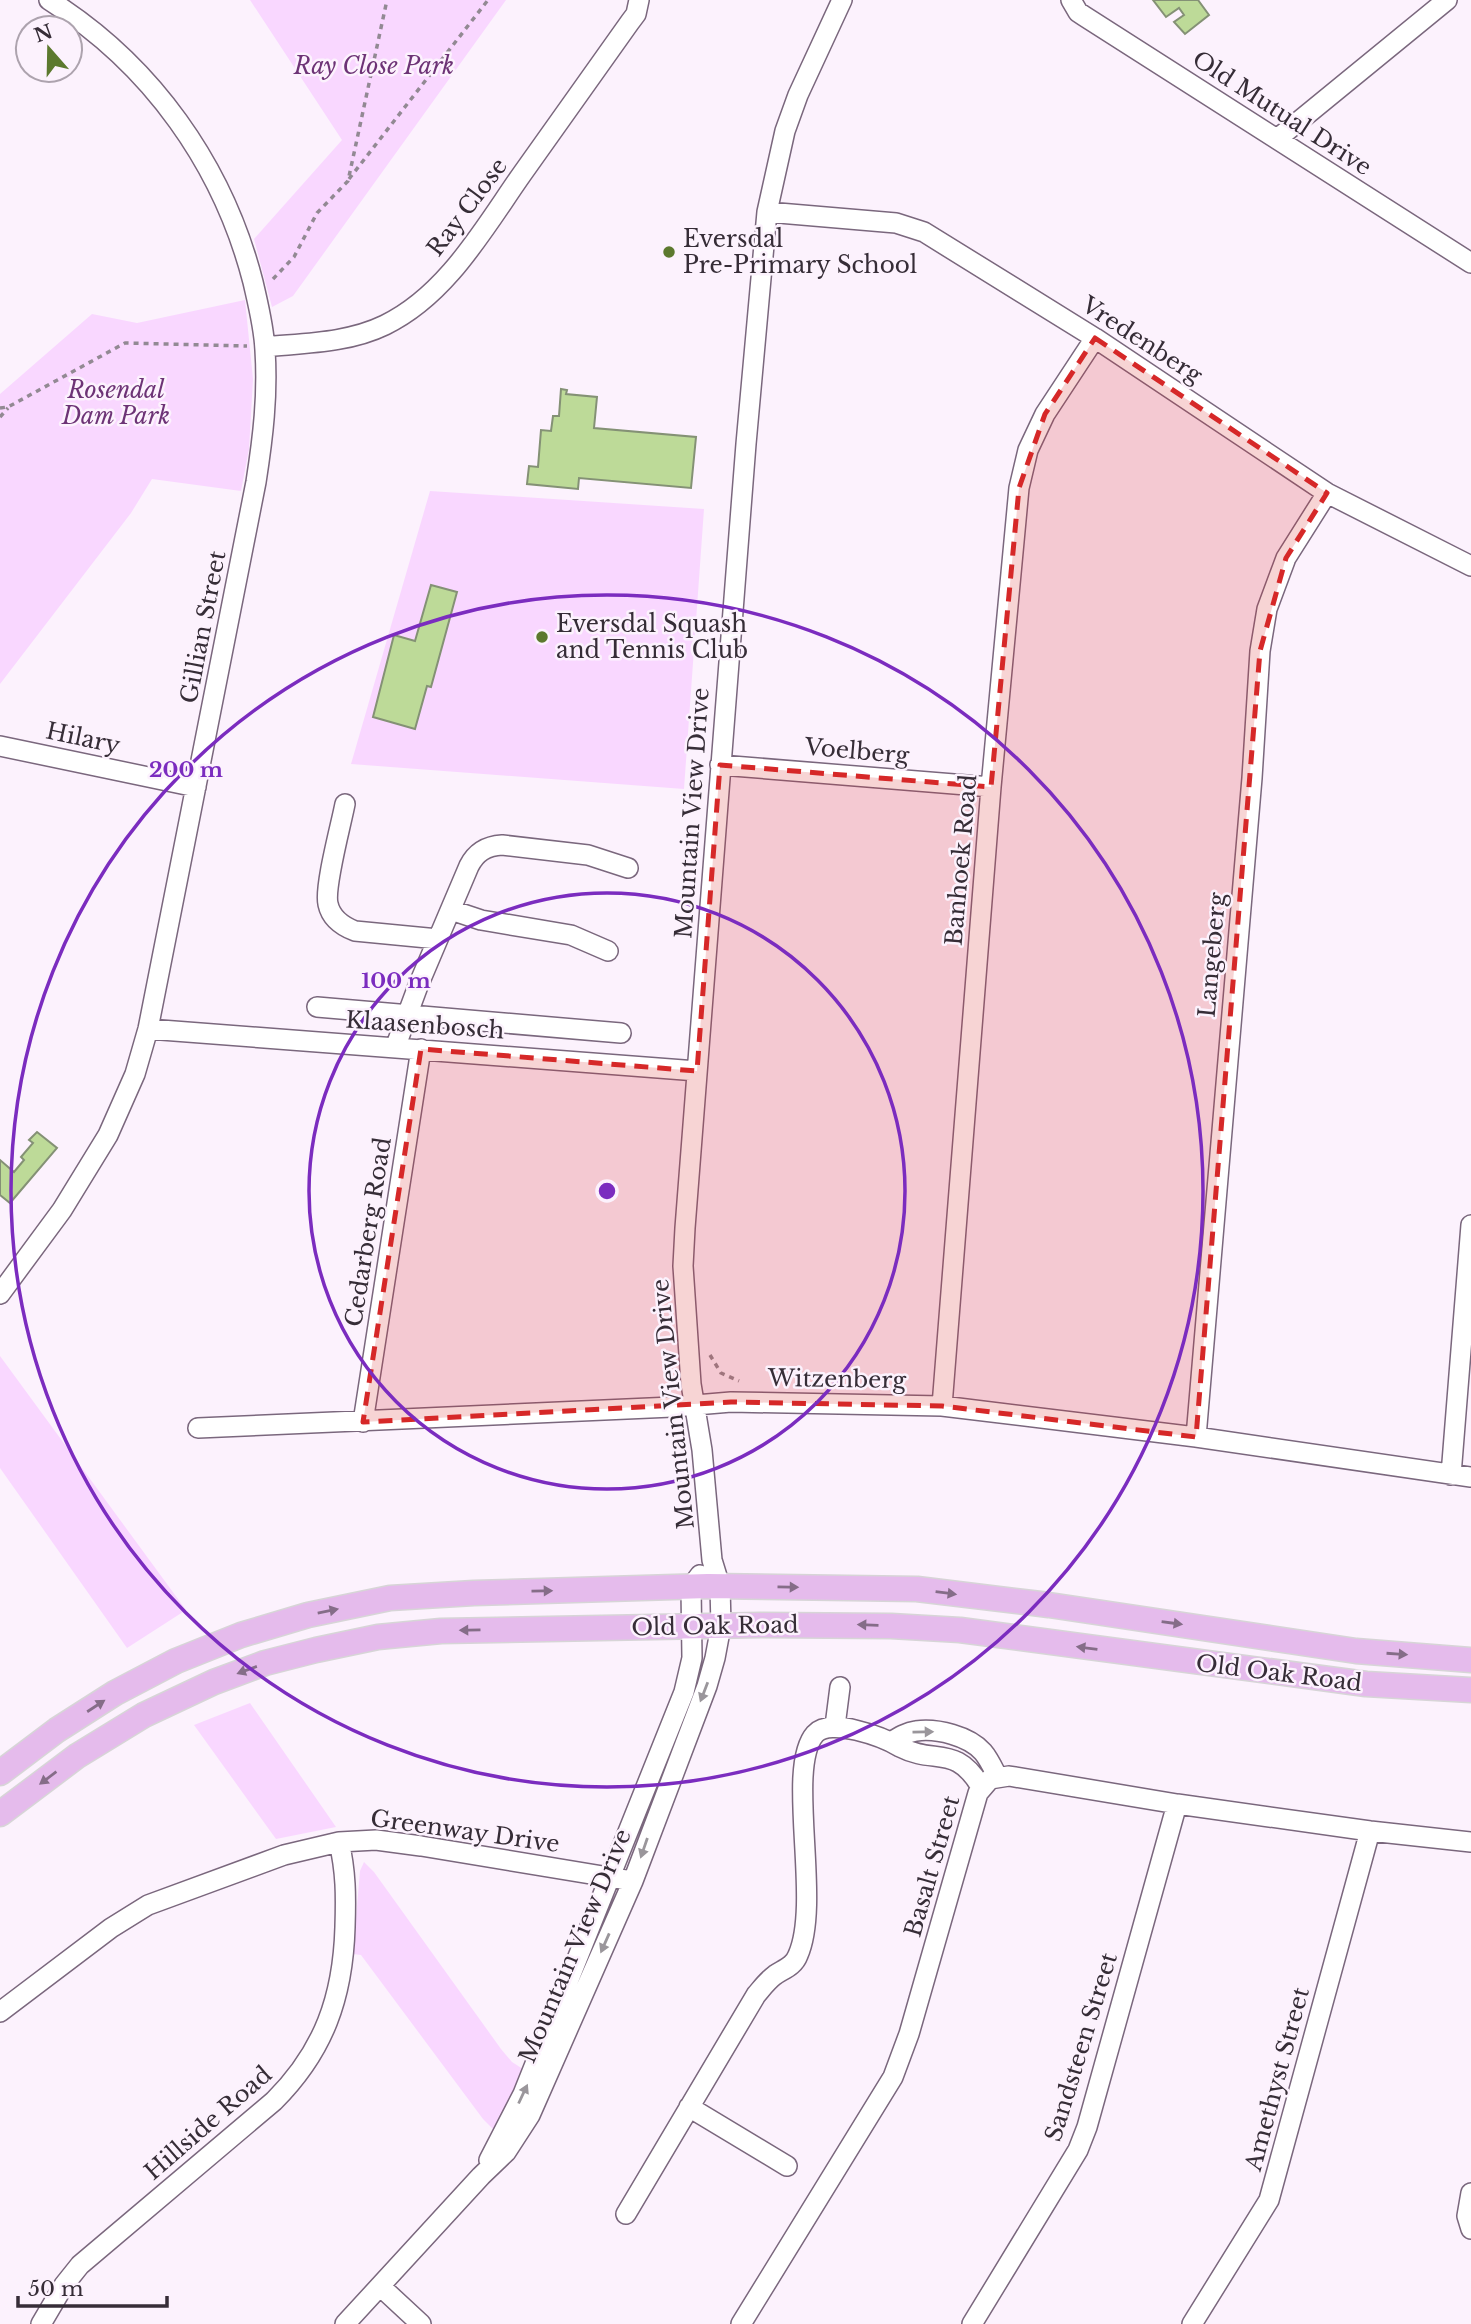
<svg xmlns="http://www.w3.org/2000/svg" width="1471" height="2324" font-family="'Libre Baskerville',serif">
<style>
.green{fill:#f9d7ff}
.building{fill:#bdda98;stroke:#849175;stroke-width:2}
.lines{fill:none;stroke-linecap:round;stroke-linejoin:round}
.minor-casing{stroke:#7a677d;stroke-width:22}
.major-casing{stroke:#d7d5d7;stroke-width:27}
.path{stroke:#928993;stroke-width:3.5;stroke-dasharray:5 5;stroke-linecap:butt}
.minor{stroke:#fff;stroke-width:19}
.major{stroke:#e5bbec;stroke-width:24}
.oneway{fill:#856d88}
.oneway2{fill:#9a969b}
.marked{fill:#d62828;fill-opacity:0.2;stroke:#d62828;stroke-width:5;stroke-dasharray:14 9;stroke-linejoin:round}
.ring{fill:none;stroke:#7b2cbf;stroke-width:3.5}
.poi-dot{fill:#5c792e;stroke:#fcf2fd;stroke-width:2.5}
.labels{text-anchor:middle;dominant-baseline:central;stroke-width:5;stroke-linejoin:round;paint-order:stroke}
.park-label{font-size:23px;font-style:italic;fill:#6d3376;stroke:#fcf2fd}
.street-label{font-size:23px;fill:#362d37;stroke:#fcf2fd}
.poi-label{font-size:23px;fill:#362d37;stroke:#fcf2fd;text-anchor:start}
.centre{fill:#7b2cbf;stroke:#fcf2fd;stroke-width:3.5}
.ring-label{font-size:21px;text-anchor:middle;font-weight:bold;fill:#7b2cbf;stroke:#fcf2fd;stroke-width:5;stroke-linejoin:round;paint-order:stroke}
</style>
<rect width="100%" height="100%" fill="#fcf2fd"/>
<path class="green" d="M250,0H506L293,296L272,307L254,239L342,140Z
M245,300L253,379L249,449L241,491L152,479L131,513L0,684V394L92,314L137,323Z
M430,491L704,509L684,789L351,764Z
M0,1356L186,1610L127,1648L0,1468Z
M250,1703L336,1827L276,1839L194,1725Z
M364,1862L374,1872L501,2049L512,2062L526,2071L495,2131L483,2119L361,1955L353,1954L360,1871Z"/>
<path class="building" d="M1153,0H1198L1209,15L1185,34L1174,22L1184,15L1179,8L1166,17Z
M561,389L567,390L566,394L597,397L594,428L696,437L691,488L579,478L578,489L527,484L529,466L538,467L541,430L551,431L553,416H559Z
M431,585L457,592L431,687L427,686L415,729L373,717L394,635L415,641Z
M37,1132L57,1148L10,1203L0,1195V1160L14,1172L24,1160L21,1157L33,1143L29,1140Z"/>
<g class="lines">
<g class="minor-casing">
<path id="minor" d="M1071,0L1078,12L1084,16L1471,263
M1277,139L1447,0
M767,212L896,223L924,232L1095,338L1327,493L1471,566
M265,347C305,343 348,343 385,325C447,295 484,228 522,174C558,123 594,73 630,22L636,14L639,0
M0,746L196,787
M720,765L991,787
M345,804C341,825 324,887 328,904C331,918 342,926 355,931L438,939
M451,910L481,920L571,935L608,951
M317,1007L621,1033
M148,1029L697,1071
M395,1048L418,986L469,866C476,852 486,846 502,845L588,855L628,868
M0,1294L62,1210L108,1135L135,1074L148,1029L256,482C263,437 268,395 265,350C264,327 258,304 253,282C223,165 151,64 49,0
M942,1406L991,787L1019,488L1028,450L1045,414L1095,338
M363,1422L421,1049
M198,1428L672,1407L731,1402L942,1406L1196,1437L1471,1477
M1196,1437L1252,778L1260,651L1267,609L1286,558L1327,493
M1451,1475L1471,1225
M835,1726L840,1687
M891,1742C899,1737 907,1732 916,1731C937,1728 969,1736 983,1752C989,1759 993,1768 997,1776
M0,2012L111,1928L148,1905L284,1855L339,1842L376,1840L421,1846L633,1881
M689,2107L787,2166
M489,2160L523,2094L684,1692L692,1658L691,1587L700,1575
M1471,2193L1467,2216L1471,2229
M626,2214L756,1995C762,1988 767,1981 775,1975C784,1969 794,1966 798,1955C822,1901 785,1768 815,1734C830,1717 883,1737 900,1747C935,1765 956,1744 981,1787
M380,2286L421,2324
M41,2324L64,2285L80,2265L274,2101C324,2051 343,1997 345,1927C346,1896 346,1872 339,1842
M345,2324L481,2176L506,2152L530,2115L633,1881L707,1686L715,1658L721,1626L720,1586L712,1560L702,1450L691,1384L683,1266L685,1228L746,444L767,212L785,131L798,95L842,0
M741,2324L893,2077L909,2034L978,1793L990,1779L1009,1776L1177,1804L1370,1831L1471,1842
M972,2324L1078,2150L1087,2127L1177,1804
M1192,2324L1269,2200L1370,1831"/>
</g>
<g class="major-casing">
<path id="major" d="M0,1773L57,1730L115,1693L176,1661L241,1635L308,1615L390,1598L474,1593L708,1586L917,1589L1049,1605L1356,1651L1471,1660
M0,1814L77,1756L144,1715L214,1682L265,1663L316,1650L378,1637L441,1631L761,1625L891,1626L960,1630L1366,1684L1471,1690"/>
</g>
<path class="path" d="M349,179L488,0
M273,279L294,257L317,213L348,181L387,0
M0,408L8,407L125,343L247,346
M0,417L8,408
M710,1355L721,1373L739,1381"/>
<use href="#minor" class="minor"/>
<use href="#major" class="major"/>
</g>
<defs><path id="oneway-solid" d="M-6-.8H1V-3.2L6.5 0L1 3.2V.8H-6Z" transform="scale(1.75)"/></defs>
<g class="oneway">
<use href="#oneway-solid" transform="translate(788 1587) rotate(1)"/>
<use href="#oneway-solid" transform="translate(542 1591) rotate(-1)"/>
<use href="#oneway-solid" transform="translate(946 1593) rotate(7)"/>
<use href="#oneway-solid" transform="translate(328 1611) rotate(-11)"/>
<use href="#oneway-solid" transform="translate(1172 1623) rotate(8)"/>
<use href="#oneway-solid" transform="translate(868 1625) rotate(-178)"/>
<use href="#oneway-solid" transform="translate(470 1630) rotate(179)"/>
<use href="#oneway-solid" transform="translate(1087 1648) rotate(-173)"/>
<use href="#oneway-solid" transform="translate(1397 1654) rotate(4)"/>
<use href="#oneway-solid" transform="translate(247 1670) rotate(160)"/>
<use href="#oneway-solid" transform="translate(96 1706) rotate(-33)"/>
<use href="#oneway-solid" transform="translate(48 1778) rotate(143)"/>
</g>
<g class="oneway2">
<use href="#oneway-solid" transform="translate(704 1692) rotate(111)"/>
<use href="#oneway-solid" transform="translate(923 1732) rotate(-1)"/>
<use href="#oneway-solid" transform="translate(644 1848) rotate(109)"/>
<use href="#oneway-solid" transform="translate(605 1943) rotate(114)"/>
<use href="#oneway-solid" transform="translate(523 2094) rotate(-65)"/>
</g>
<path class="marked" d="M1095,338L1327,493L1286,558L1260,651L1196,1437L942,1406L731,1402L363,1422L421,1049L697,1071L720,765L991,787L1019,488L1045,414Z"/>
<g class="ring">
<circle cx="607" cy="1191" r="298"/>
<circle cx="607" cy="1191" r="596"/>
</g>
<g class="poi-dot">
<circle cx="669" cy="252" r="7"/>
<circle cx="542" cy="637" r="7"/>
</g>
<g class="labels">
<g class="park-label">
<text x="374" y="66">Ray Close Park</text>
<text x="116" y="390">Rosendal<tspan x="116" dy="26">Dam Park</tspan></text>
</g>
<g class="street-label">
<text transform="translate(1282 113) rotate(33)">Old Mutual Drive</text>
<text transform="translate(467 207) rotate(-53)">Ray Close</text>
<text transform="translate(1142 340) rotate(33)">Vredenberg</text>
<text transform="translate(203 627) rotate(-79)">Gillian Street</text>
<text transform="translate(83 738) rotate(12)">Hilary</text>
<text transform="translate(857 751) rotate(5)">Voelberg</text>
<text transform="translate(692 813) rotate(-86)">Mountain View Drive</text>
<text transform="translate(961 860) rotate(-85)">Banhoek Road</text>
<text transform="translate(1212 955) rotate(-85)">Langeberg</text>
<text transform="translate(425 1025) rotate(4)">Klaasenbosch</text>
<text transform="translate(368 1232) rotate(-81)">Cedarberg Road</text>
<text transform="translate(837 1379) rotate(1)">Witzenberg</text>
<text transform="translate(673 1404) rotate(-96)">Mountain View Drive</text>
<text transform="translate(715 1626) rotate(-1)">Old Oak Road</text>
<text transform="translate(1279 1673) rotate(7)">Old Oak Road</text>
<text transform="translate(465 1831) rotate(8)">Greenway Drive</text>
<text transform="translate(932 1866) rotate(-74)">Basalt Street</text>
<text transform="translate(575 1946) rotate(-67)">Mountain View Drive</text>
<text transform="translate(1081 2047) rotate(-73)">Sandsteen Street</text>
<text transform="translate(1277 2079) rotate(-75)">Amethyst Street</text>
<text transform="translate(208 2123) rotate(-41)">Hillside Road</text>
</g>
<g class="poi-label">
<text x="683" y="239">Eversdal<tspan x="683" dy="26">Pre-Primary School</tspan></text>
<text x="556" y="624">Eversdal Squash<tspan x="556" dy="26">and Tennis Club</tspan></text>
</g>
</g>
<circle cx="607" cy="1191" r="10" class="centre"/>
<g class="ring-label">
<text x="186" y="777">200 m</text>
<text x="396" y="988">100 m</text>
</g>
<g transform="translate(49 49) rotate(340)"><circle r="33" fill="#fcf2fd" stroke="#ada3ae" stroke-width="2"/>
<path d="M0-5L12 26L0 18L-12 26Z" fill="#5c792e"/>
<text y="-10" font-size="19" font-weight="bold" text-anchor="middle" fill="#362d37">N</text>
</g>
<path d="M18 2296v10h149v-10" fill="none" stroke="#362d37" stroke-width="3.5"/>
<text x="28" y="2296" font-size="21" fill="#362d37" stroke="#fcf2fd" stroke-width="5" paint-order="stroke">50 m</text>
</svg>
